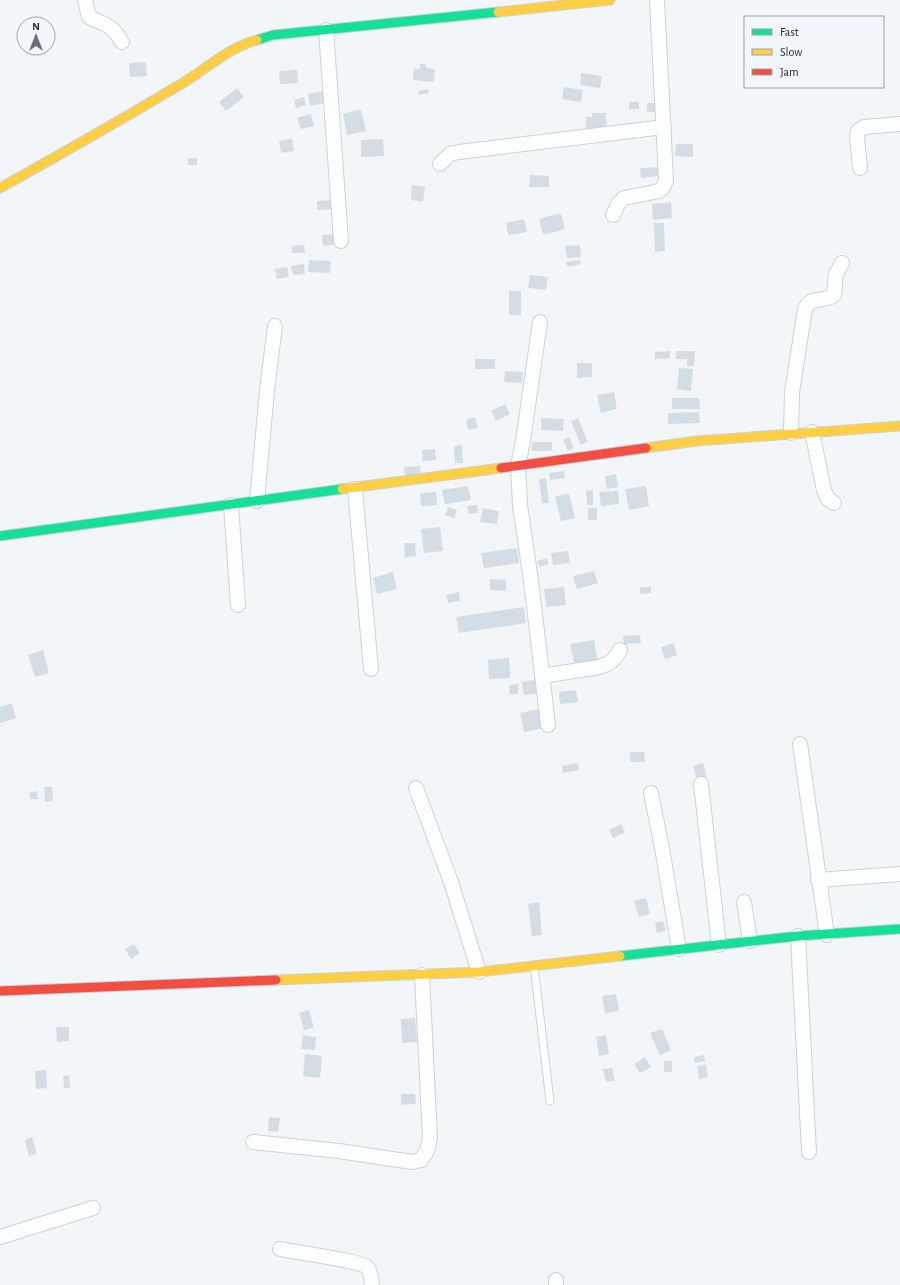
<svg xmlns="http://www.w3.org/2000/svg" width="900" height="1285" font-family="'Alegreya Sans',sans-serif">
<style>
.building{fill:#d3dde6}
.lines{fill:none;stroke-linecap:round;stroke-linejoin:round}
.lane-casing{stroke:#cbd2d7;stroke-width:9}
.street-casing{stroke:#cbd2d7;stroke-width:16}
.fast-casing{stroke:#cbd2d7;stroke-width:11}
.slow-casing{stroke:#cbd2d7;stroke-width:11}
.jam-casing{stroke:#cbd2d7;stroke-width:11}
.lane{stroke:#fdfefe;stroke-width:7}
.street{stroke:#fdfefe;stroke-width:14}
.fast{stroke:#16e098;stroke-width:9}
.slow{stroke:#ffcf43;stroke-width:9}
.jam{stroke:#f24e42;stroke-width:9}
</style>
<rect width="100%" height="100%" fill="#f3f6f9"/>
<path class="building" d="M146,62L147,76L130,77L129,63Z
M420,64H426V68L435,69L434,82L413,80L414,68L420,69Z
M297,70L298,83L280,84L279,71Z
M581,73L602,76L600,88L580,85Z
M564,87L583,90L581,102L562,99Z
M237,88L244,97L226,111L219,102Z
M428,89L429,93L419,95L418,91Z
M323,91L325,103L310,106L308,94Z
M304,97L306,105L296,108L294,100Z
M629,102H639V109H629Z
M647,103H660V112H647Z
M361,109L366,131L347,135L343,114Z
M592,113H606L607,130L586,131V117H592Z
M311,114L314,126L301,129L297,118Z
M292,139L294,151L281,153L279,141Z
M383,139L384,156L361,157V140Z
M676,144H693V157L675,156Z
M188,158H197V165H188Z
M660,167L661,176L641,178L640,168Z
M530,175L549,176V187H529Z
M412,185L425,187L423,202L411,200Z
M334,200V209L317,210V201Z
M671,202L672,218L653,220L652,204Z
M561,213L565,229L543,235L539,219Z
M524,219L527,232L508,235L506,223Z
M654,223H664L665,251L655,252Z
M338,234L339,244L323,246L322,235Z
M304,245L305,253H292V246Z
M580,245L581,257L567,258L565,246Z
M309,260L331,261L330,273L308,272Z
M580,260L581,264L567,267L566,262Z
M304,264L305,274L293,275L291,266Z
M287,267L289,277L277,279L275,269Z
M530,275L548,277L546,290L528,288Z
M509,291H521V315H509Z
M670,351V358L655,359V352Z
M676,351H695L694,366H687V359H676Z
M475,359H495V369H475Z
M577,363H592V377L577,378Z
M679,368L693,369L691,391L677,389Z
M505,371L523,372L522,383L504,382Z
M614,392L617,409L601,413L597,395Z
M672,398H699L700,409H672Z
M505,404L510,414L496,421L491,411Z
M699,412L700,423L668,424V413Z
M475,417L478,428L468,430L466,420Z
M541,418L564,419L563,431L541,430Z
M578,418L588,442L581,445L571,421Z
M569,437L574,448L568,451L563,440Z
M532,442H552V451H532Z
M462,445L463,463H455L454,446Z
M435,449L436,460L422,461V450Z
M420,466L421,477L405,478L404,467Z
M564,471L565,478L550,480L549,473Z
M616,474L618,487L607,489L605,476Z
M546,478L549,503H542L539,479Z
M468,486L471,500L445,504L442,490Z
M646,486L649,506L629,510L625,489Z
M593,490V505H587L586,491Z
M618,491L619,504L601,506L599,492Z
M436,492L437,505L421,506L420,493Z
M569,493L575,518L561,521L555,497Z
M477,505L478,513L469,514L467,506Z
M448,507L457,510L454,518L445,515Z
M483,508L499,511L497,524L480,522Z
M588,508H597V520H588Z
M440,527L443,551L424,553L421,529Z
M404,543H415L416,556L405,557Z
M517,548L519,563L484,568L481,553Z
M568,551L570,563L553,565L551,553Z
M547,558L549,564L539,567L537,561Z
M594,571L598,583L577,589L573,576Z
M393,572L397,589L377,594L373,578Z
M490,579L506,580V591L490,590Z
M564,587L566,605L546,607L544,589Z
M640,587H651V593L640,594Z
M459,592L460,601L448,603L446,595Z
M524,607L526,623L459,633L456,617Z
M640,635L641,643L624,644L623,636Z
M594,640L598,663L575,667L570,644Z
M674,643L677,655L665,659L661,647Z
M43,650L49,673L35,677L28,655Z
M509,658L510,678L489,679L488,660Z
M538,679L540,693L524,695L522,682Z
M518,684V694H510L509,685Z
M576,690L578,702L560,704L559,692Z
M12,703L16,718L0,723V707Z
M539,709L544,728L524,732L520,713Z
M630,752H644L645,762H630Z
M578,763L579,770L563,773L562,766Z
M703,763L707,777L697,779L693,766Z
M44,787H52L53,801L45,802Z
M37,791L38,799H30V792Z
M621,824L625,832L613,838L609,830Z
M646,898L650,914L639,917L634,901Z
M539,902L542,935L532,936L528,904Z
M663,921L666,931L657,933L655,923Z
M134,944L140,953L131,959L125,949Z
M616,994L619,1011L605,1013L602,996Z
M309,1010L314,1028L304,1030L299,1013Z
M415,1018L417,1042L402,1043L401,1019Z
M56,1027H69V1041L57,1042Z
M662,1029L671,1050L660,1055L650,1033Z
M303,1035L316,1037L315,1050L301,1049Z
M606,1035L609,1054L599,1056L596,1037Z
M305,1054L322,1056L320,1078L303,1076Z
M704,1055L705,1061L695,1063L694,1057Z
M645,1057L651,1067L640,1073L634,1064Z
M664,1061H672V1072H664Z
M706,1065L708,1077L699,1079L697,1066Z
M612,1068L615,1081L606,1082L603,1069Z
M46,1070L47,1088L36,1089L35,1071Z
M69,1075L70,1088H64L63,1076Z
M401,1094H415L416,1104L401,1105Z
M269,1117L280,1118L278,1132L268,1131Z
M32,1137L37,1154L29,1156L25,1140Z"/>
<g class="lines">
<g class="lane-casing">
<path id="lane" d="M534,966L550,1101"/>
</g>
<g class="street-casing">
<path id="street" d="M85,0L89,17C107,26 111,24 122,42
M326,30L341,241
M440,164L450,154L459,152L664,127
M860,168L857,137L858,131L864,127L900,124
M613,215L618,204L624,198L659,191L664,186L666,180L657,0
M540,322L523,441L518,466L520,505L531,581L548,725
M812,432L824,490L828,499L834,503
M791,433L792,392L805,309C811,295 824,303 834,295L836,274L842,263
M355,489L371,669
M257,501L267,390L275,326
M231,505L238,605
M542,676L599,667C609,664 615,660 620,650
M800,744L827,935
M701,784L719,945
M416,788L451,882L479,972
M651,793L662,848L679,949
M818,880L900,874
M744,902L750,941
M798,936L809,1152
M253,1142L339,1151L412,1162L421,1160L427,1151L430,1138L422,975
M0,1237L93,1208
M280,1249C294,1252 360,1261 367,1267C371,1271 371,1279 372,1285
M556,1280V1285"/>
</g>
<g class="fast-casing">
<path id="fast" d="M257,40L273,35L498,12
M0,536L342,489
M620,956L798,936L900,929"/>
</g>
<g class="slow-casing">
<path id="slow" d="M498,12L610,0
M0,188C61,154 121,120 181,84C205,70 229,47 257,40
M646,448L697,441L900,426
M342,489L501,468
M276,980L479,972L620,956"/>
</g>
<g class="jam-casing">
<path id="jam" d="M501,468L646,448
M0,991L276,980"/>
</g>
<use href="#lane" class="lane"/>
<use href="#street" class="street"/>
<use href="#fast" class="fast"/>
<use href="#slow" class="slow"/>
<use href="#jam" class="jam"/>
</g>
<rect x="744" y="16" width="140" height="72" fill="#f1f6fb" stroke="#9ba2a9"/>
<rect x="752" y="29" width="20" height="6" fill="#16e098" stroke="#9ba2a9"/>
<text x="780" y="36" font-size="12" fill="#1b252d">Fast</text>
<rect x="752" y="49" width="20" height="6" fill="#ffcf43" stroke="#9ba2a9"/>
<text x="780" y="56" font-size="12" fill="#1b252d">Slow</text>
<rect x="752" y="69" width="20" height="6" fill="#f24e42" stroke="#9ba2a9"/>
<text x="780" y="76" font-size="12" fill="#1b252d">Jam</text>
<g transform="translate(36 36)"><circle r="19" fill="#f1f6fb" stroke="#9ba2a9"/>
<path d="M0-3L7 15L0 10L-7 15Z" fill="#676e74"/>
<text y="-6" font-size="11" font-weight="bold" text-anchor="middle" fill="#1b252d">N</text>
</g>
</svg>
